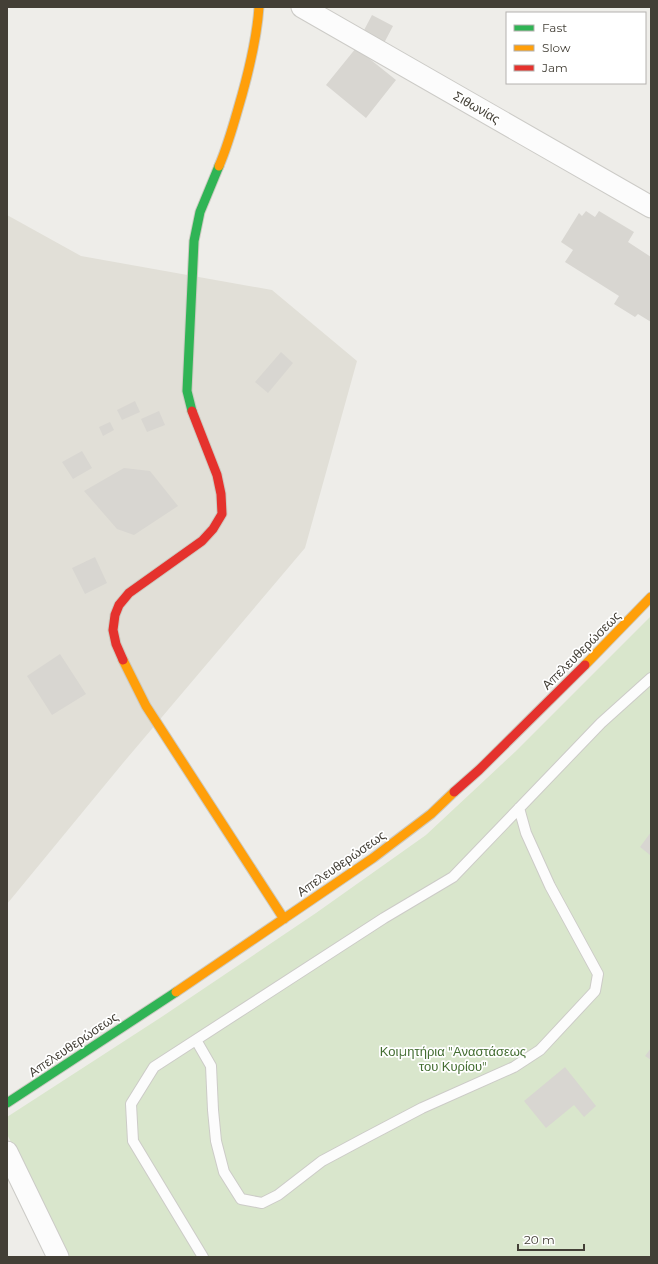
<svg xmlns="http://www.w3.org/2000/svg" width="658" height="1264" font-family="Montserrat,sans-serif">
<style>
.residential{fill:#e1dfd7}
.green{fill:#d9e6cc}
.building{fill:#d8d6d1}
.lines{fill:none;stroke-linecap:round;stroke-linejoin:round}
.lane-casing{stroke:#cccbc7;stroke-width:12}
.street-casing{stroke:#cccbc7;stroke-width:23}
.fast-casing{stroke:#cccac1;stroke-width:11}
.slow-casing{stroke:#cccac1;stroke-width:11}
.jam-casing{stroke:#cccac1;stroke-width:11}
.lane{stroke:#fcfcfc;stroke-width:10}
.street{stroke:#fcfcfc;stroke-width:21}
.fast{stroke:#30b455;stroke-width:9}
.slow{stroke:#ff9f0a;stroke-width:9}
.jam{stroke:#e5322d;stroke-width:9}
.labels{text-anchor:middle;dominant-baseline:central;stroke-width:3.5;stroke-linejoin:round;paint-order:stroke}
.street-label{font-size:13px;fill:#433f36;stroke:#fff}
.park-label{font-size:13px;fill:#436d31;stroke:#fff}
</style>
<rect width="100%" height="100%" fill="#eeede9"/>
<path class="residential" d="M7,215L81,256L272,290L357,361L305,548L123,763L7,904Z"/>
<path class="green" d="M651,616V1257H67L7,1134V1117L163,1016L316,913L426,835L516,751Z"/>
<path class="building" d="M372,15L393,26L383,45L362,34Z
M356,48L396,80L366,118L326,85Z
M586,211L595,217L599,211L634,232L628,242L651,257V322L638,314L635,317L614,304L619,296L565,262L573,250L561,242L579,213L582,216Z
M281,352L293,363L268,393L255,382Z
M135,401L140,412L122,420L117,410Z
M159,411L165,425L147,432L141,419Z
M110,422L114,430L103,436L99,427Z
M82,451L92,468L73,479L62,462Z
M124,468L150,471L178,506L134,535L117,529L84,491Z
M95,557L107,583L85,594L72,568Z
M60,654L86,694L52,715L27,676Z
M651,832V854L650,855L640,847Z
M651,1048V1060L645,1056Z
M565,1067L596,1106L584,1117L574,1105L546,1128L524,1101Z"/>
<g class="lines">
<g class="lane-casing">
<path id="lane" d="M196,1040L211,1066L213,1110L216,1141L224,1172L241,1199L262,1203L278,1195L322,1161L365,1138L422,1108L514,1067L540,1050L595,991L598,974L550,886L526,833L519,808
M203,1257L133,1141L131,1104L154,1067L384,918L453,877L601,723L651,678"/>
</g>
<g class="street-casing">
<path id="street" d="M302,7L651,207
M7,1152L58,1257"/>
</g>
<g class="fast-casing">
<path id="fast" d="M192,411L187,391L194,241L200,212L219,166
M7,1103L176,992"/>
</g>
<g class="slow-casing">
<path id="slow" d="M219,166C229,143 235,119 242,95C250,66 257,37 259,7
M123,660L146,706L284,919
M585,665L651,597
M176,992L373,858L431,814L454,792"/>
</g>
<g class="jam-casing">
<path id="jam" d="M123,660L116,644L113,630L115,615L119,605L129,593L202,541L213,529L222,514L221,494L217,475L192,411
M454,792L479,770L585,665"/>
</g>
<use href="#lane" class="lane"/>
<use href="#street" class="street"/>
<use href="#fast" class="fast"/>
<use href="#slow" class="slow"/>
<use href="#jam" class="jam"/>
</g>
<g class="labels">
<g class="street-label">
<text transform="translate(477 107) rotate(30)">Σιθωνίας</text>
<text transform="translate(581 650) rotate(-45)">Απελευθερώσεως</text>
<text transform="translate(341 863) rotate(-35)">Απελευθερώσεως</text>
<text transform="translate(73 1044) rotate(-34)">Απελευθερώσεως</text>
</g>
<g class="park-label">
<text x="453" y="1051">Κοιμητήρια "Αναστάσεως<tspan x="453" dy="15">του Κυρίου"</tspan></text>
</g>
</g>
<rect width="658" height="1264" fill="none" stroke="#433f36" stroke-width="16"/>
<rect x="506" y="12" width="140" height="72" fill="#ffffff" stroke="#b4b2af"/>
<rect x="514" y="25" width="20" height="6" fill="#30b455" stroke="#b4b2af"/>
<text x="542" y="32" font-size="12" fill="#433f36">Fast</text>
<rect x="514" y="45" width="20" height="6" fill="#ff9f0a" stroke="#b4b2af"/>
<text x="542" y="52" font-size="12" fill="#433f36">Slow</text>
<rect x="514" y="65" width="20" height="6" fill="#e5322d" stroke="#b4b2af"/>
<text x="542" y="72" font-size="12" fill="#433f36">Jam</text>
<path d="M518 1244v6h66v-6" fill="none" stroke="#433f36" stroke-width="2"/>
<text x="524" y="1244" font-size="12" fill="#433f36" stroke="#ffffff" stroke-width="3" paint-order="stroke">20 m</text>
</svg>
